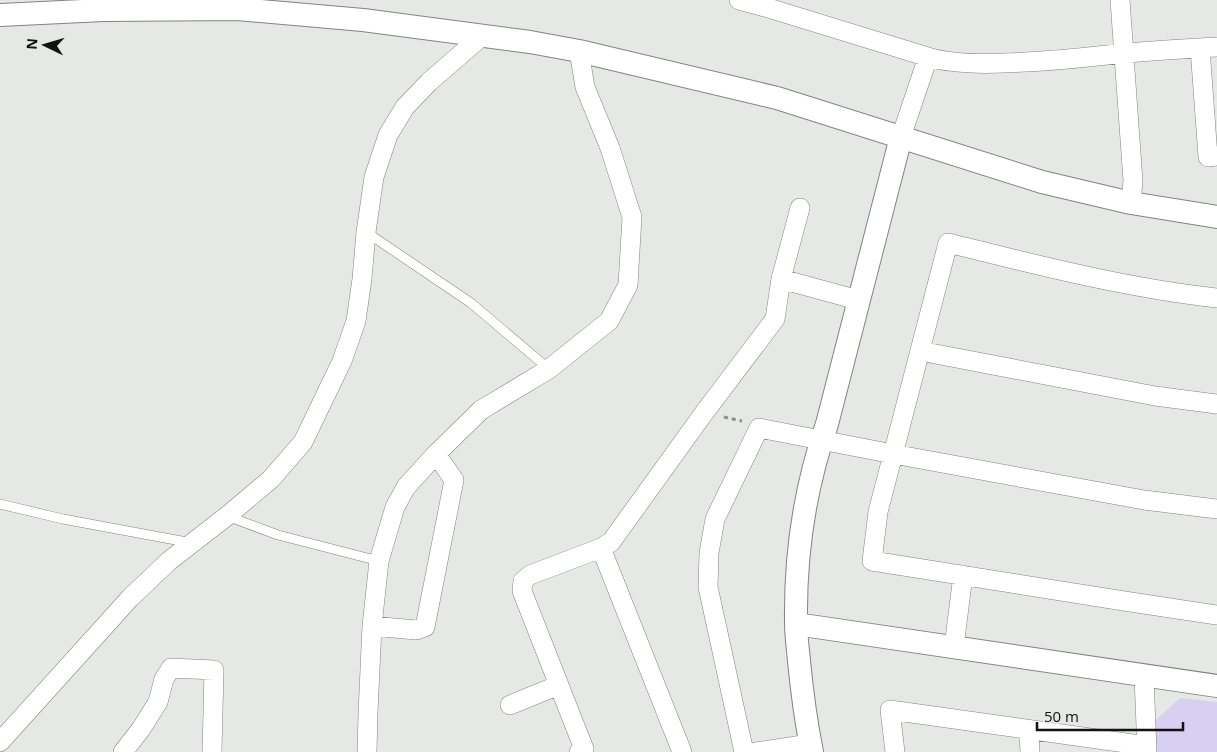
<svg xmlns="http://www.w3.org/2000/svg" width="1217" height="752" font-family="'Open Sans',sans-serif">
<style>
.green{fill:#d7d0f3}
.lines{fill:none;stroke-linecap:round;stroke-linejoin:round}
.service-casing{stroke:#818480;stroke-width:10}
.minor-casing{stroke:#818480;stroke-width:20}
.tertiary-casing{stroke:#818480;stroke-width:24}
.path{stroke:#8b8d8a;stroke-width:3;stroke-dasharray:4 4;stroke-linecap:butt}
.service{stroke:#fff;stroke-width:9}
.minor{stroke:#fff;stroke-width:19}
.tertiary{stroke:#fff;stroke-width:22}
</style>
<rect width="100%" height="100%" fill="#e5e8e4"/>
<path class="green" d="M1180,698L1217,702V752H1157L1155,721Z"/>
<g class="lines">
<g class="service-casing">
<path id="service" d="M366,232L471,303L549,369
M0,504L63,519L192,543
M227,516L278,535L379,561"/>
</g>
<g class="minor-casing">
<path id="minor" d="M739,0L765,7L928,57
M1120,0L1133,181L1131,203
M1200,48L1208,157L1217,156
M901,137L928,57C952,64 979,64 1004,63C1038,62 1072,59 1107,55C1143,51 1180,49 1217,47
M781,279L800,208
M1217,298C1126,288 1037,265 948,243L878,512L872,561L1124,601L1217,615
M920,351L1155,396L1217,404
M601,548L682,752
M372,626L416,630L425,627L454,480L436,454
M954,647L963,575
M1144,676L1147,752
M510,705L559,685
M1029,730L1030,752
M0,742L130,598L169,561L227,516L271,479L303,442L342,361L356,321L362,279L366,232L374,177L388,135L405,107L429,82L482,36
M123,752L141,729L158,702L164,679L171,668L214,670L212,752
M367,752L368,713L372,626L379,561L395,507L406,487L436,454L481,410L549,369L609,321L628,285L632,217L610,148L585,87L579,51
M579,752L584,749L522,591L523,581L530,575L601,548L611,542L704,413L775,319L781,279L858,300
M744,752L708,587L709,553L715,519L759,428L893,454L1144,500L1217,509
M756,752L810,744
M895,752L890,710L1147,746"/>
</g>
<g class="tertiary-casing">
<path id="tertiary" d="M0,15L103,10L238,9L363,20L530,42L579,51L777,98L1042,182L1131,203L1217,217
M796,624L1217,686
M812,752C806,722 802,692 799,661C798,649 796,636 796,623C795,556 805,487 827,424L901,137"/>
</g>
<path class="path" d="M724,417L742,421"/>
<use href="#service" class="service"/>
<use href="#minor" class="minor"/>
<use href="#tertiary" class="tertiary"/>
</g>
<g transform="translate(45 45) rotate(275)" stroke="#e5e8e4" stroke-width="4" paint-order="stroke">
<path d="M0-4L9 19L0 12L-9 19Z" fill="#111211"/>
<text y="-8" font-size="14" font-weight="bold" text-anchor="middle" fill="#111211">N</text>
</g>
<path d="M1037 722v8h146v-8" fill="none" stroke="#111211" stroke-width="2.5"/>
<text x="1044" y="722" font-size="15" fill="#111211" stroke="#e5e8e4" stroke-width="4" paint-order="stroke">50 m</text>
</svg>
